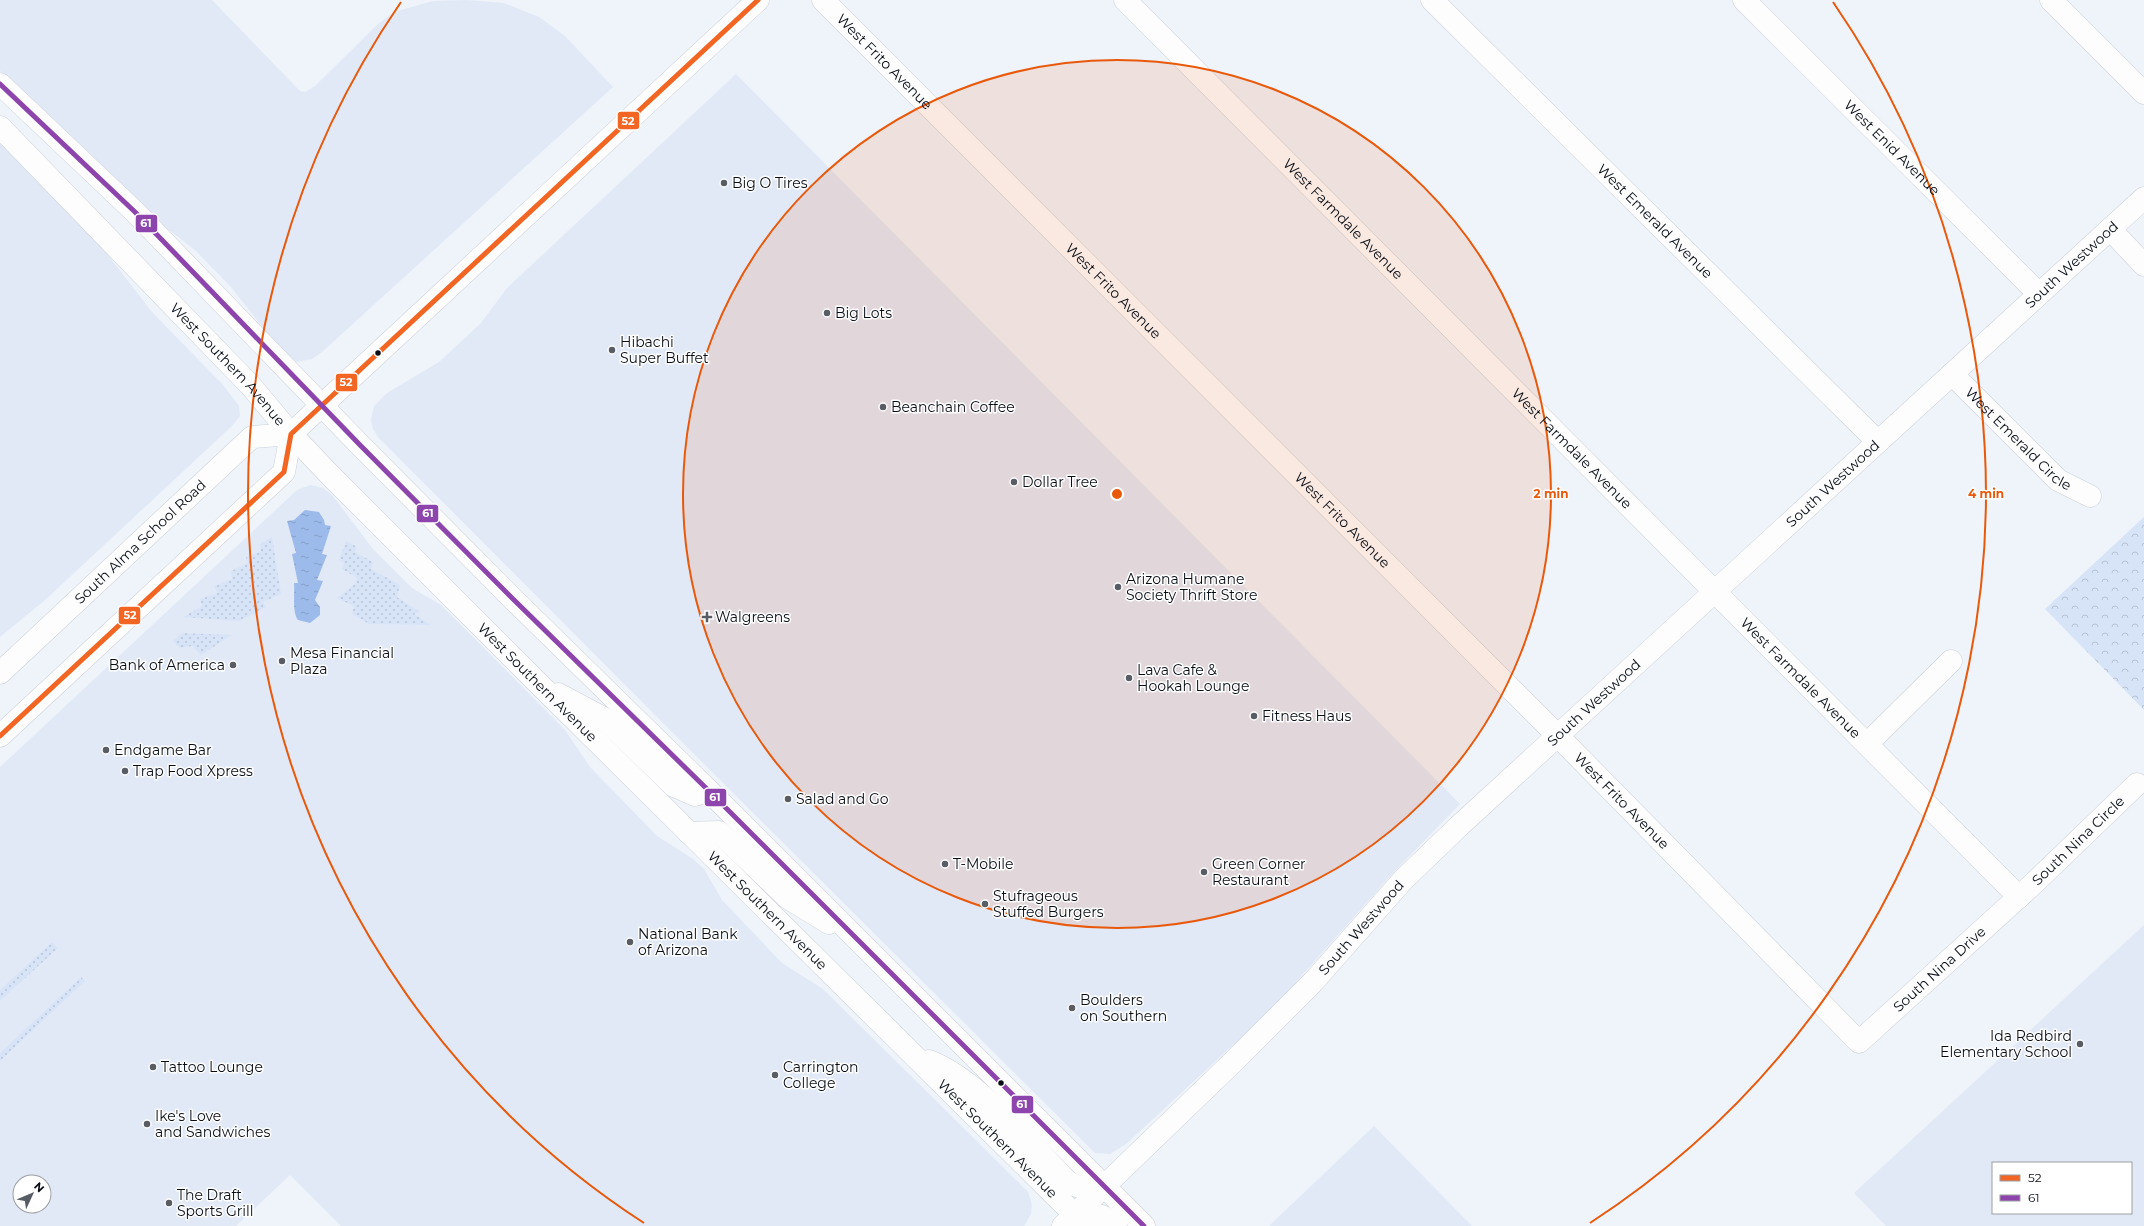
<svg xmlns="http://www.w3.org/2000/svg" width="2144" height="1226" font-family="Montserrat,sans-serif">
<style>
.built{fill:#e1e9f7;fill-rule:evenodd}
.grass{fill:url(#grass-dots)}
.forest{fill:url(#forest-crowns)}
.water{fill:url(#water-ripples)}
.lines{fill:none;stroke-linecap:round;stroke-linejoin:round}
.minor-casing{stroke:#ccd1d9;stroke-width:23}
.major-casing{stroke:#ccd1d9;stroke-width:23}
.minor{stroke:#fdfdfe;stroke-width:22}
.major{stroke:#fdfdfe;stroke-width:22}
.bus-1-casing{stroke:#fff;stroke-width:8}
.bus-2-casing{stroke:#fff;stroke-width:8}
.bus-1{stroke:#f26522;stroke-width:5}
.bus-2{stroke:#8e44ad;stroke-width:5}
.ring{fill:none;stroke:#e8590c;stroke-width:2}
.poi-dot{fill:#585d65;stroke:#fff;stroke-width:1.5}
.bus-dot{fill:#070c15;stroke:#fff;stroke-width:1.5}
.labels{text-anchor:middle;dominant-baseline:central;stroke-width:3;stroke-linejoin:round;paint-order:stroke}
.street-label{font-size:14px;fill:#070c15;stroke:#fff}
.poi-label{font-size:14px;fill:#070c15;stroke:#fff;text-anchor:start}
.centre{fill:#e8590c;stroke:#fff;stroke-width:2}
.ring-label{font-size:12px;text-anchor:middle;font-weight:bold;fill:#e8590c;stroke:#fff;stroke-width:3;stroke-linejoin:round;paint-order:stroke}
.line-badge{stroke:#fff;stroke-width:1.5}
.badge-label{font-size:11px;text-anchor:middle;font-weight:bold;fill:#fff}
</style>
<defs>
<pattern id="grass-dots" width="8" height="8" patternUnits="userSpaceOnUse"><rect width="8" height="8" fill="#d7e4f8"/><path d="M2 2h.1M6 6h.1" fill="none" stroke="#b7c2d4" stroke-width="1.8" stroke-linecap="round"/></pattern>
<pattern id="forest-crowns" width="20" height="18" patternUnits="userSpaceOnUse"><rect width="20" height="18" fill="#d7e4f8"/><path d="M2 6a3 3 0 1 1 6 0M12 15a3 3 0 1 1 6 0" fill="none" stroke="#b7c2d4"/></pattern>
<pattern id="water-ripples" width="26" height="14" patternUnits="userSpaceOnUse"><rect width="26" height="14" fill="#9cbaea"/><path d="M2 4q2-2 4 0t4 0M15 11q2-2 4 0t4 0" fill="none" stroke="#859fc8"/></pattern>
</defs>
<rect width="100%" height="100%" fill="#eff3fa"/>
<path class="built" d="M0,0H212L300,91L305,92L315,86L378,24L394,12L433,1L467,0L504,3L539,17L565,36L613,87L322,352L312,359L296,362L275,343L231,287L196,251L136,204L0,71Z
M736,74L1460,804L1392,874L1273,1008L1126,1144L1110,1154L1095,1153L695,755L378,437L373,429L371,420L374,406L387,393L439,362L481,323L507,288Z
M0,141L94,237L152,312L223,385L239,406L240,416L233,425L44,601L0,637Z
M310,485L323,488L332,495L373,549L412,588L441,605L565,730L590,767L657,836L693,859L704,869L722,900L782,963L823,989L1028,1192L1032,1205L1031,1214L1024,1226H341L290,1175L236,1226H0V767L297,490ZM20,1182H44V1206H20Z
M2144,925V1226H1886L1854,1193ZM1993,1163H2131V1213H1993Z
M1374,1126L1472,1226H1269Z"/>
<path class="grass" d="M272,537L281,594L263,602L266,607L239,621L183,617L202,606L200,599L217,593L214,586L232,579L231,571L248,563L246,557L261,551L260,544Z
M346,541L357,547L355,552L373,562L371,569L400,585L397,597L420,612L414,614L431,625L369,624L352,614L354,606L337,598L355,584L357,578L342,569L344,563L339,560Z
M182,633L232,635L201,655L192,646L179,648L173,641Z
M52,942L58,948L0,1001V990Z
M81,977L85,981L0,1061V1053Z"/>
<path class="forest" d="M2144,517V710L2045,609Z"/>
<path class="water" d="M305,510L319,512L324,520L325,525L331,526L322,554L327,555L317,580L323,581L315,600L320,607V615L310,623L298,620C292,612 295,594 294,583H298L292,554L296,553L287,521L294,520Z"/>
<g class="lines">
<g class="minor-casing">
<g id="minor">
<path id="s1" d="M823,0L1558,736L1859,1042L2032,885L2137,784"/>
<path id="s2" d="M1125,0L2019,897"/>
<path id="s3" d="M1432,0L1878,442"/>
<path id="s4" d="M1744,0L2039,294"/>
<path d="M2051,0L2144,93"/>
<path d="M2110,229L2144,265"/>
<path id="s5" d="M1952,374L2058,480L2090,496"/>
<path d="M1867,744L1951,661"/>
<path id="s6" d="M1063,1226L1235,1060L1313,982L1403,880L1458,827L2144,198"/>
</g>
</g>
<g class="major-casing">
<g id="major">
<path d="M0,84L135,212L360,445L513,599L709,791L1144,1226"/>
<path id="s7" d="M0,127L251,386L291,434L331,476L535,680L1086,1226"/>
<path id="s8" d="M0,673L252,437L291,434"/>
<path d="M558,694L605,719L674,786L695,795L709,791"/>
<path d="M0,736L284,472L291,434L758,0"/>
<path d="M689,833L719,832L788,898L829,923"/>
<path d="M929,1061C977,1079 1031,1145 1068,1182L1076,1186H1104"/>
<path d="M1075,1215C1091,1213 1104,1213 1116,1226"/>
</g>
</g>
<use href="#minor" class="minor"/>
<use href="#major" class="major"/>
<g class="bus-1-casing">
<path id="bus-1" d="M0,736L284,472L291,434L758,0"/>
</g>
<g class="bus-2-casing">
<path id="bus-2" d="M0,84L135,212L360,445L513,599L709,791L1144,1226"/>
</g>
<use href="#bus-1" class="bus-1"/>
<use href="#bus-2" class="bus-2"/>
</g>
<circle cx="1117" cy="494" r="434" fill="#e8590c" fill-opacity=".12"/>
<g class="ring">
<circle cx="1117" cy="494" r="434"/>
<path d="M644 1223A869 869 0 0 1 401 2M1833 2A869 869 0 0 1 1590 1223"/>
</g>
<g class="poi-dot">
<circle cx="724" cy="183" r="4"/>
<circle cx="827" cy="313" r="4"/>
<circle cx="612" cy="350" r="4"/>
<circle cx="883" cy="407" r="4"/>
<circle cx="1014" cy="482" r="4"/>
<circle cx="1118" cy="587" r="4"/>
<path d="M705 611h4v4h4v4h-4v4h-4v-4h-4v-4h4z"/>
<circle cx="282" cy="661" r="4"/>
<circle cx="233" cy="665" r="4"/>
<circle cx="1129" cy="678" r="4"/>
<circle cx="1254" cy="716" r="4"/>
<circle cx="106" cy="750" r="4"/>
<circle cx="125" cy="771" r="4"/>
<circle cx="788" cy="799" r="4"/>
<circle cx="945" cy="864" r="4"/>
<circle cx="1204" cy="872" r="4"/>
<circle cx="985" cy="904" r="4"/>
<circle cx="630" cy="942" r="4"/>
<circle cx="1072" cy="1008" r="4"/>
<circle cx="2080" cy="1044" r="4"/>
<circle cx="153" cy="1067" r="4"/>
<circle cx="775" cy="1075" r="4"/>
<circle cx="147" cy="1124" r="4"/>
<circle cx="169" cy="1203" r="4"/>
</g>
<g class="bus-dot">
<circle cx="378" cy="353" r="3.5"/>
<circle cx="1001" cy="1083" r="3.5"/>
</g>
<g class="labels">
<g class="street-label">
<text stroke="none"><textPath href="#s1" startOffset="87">West Frito Avenue</textPath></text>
<text stroke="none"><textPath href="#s4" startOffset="209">West Enid Avenue</textPath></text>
<text stroke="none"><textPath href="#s2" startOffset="309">West Farmdale Avenue</textPath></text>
<text stroke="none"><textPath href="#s3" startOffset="314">West Emerald Avenue</textPath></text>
<text stroke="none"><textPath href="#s6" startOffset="1394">South Westwood</textPath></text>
<text stroke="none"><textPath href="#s1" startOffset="411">West Frito Avenue</textPath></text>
<text stroke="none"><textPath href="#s7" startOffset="329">West Southern Avenue</textPath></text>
<text stroke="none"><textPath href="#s5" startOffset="93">West Emerald Circle</textPath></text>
<text stroke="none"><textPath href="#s2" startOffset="633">West Farmdale Avenue</textPath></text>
<text stroke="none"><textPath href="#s6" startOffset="1070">South Westwood</textPath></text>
<text stroke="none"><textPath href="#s1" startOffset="735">West Frito Avenue</textPath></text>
<text stroke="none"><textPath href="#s8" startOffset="192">South Alma School Road</textPath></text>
<text stroke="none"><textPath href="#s2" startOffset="957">West Farmdale Avenue</textPath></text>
<text stroke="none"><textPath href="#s7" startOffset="773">West Southern Avenue</textPath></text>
<text stroke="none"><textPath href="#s6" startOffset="746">South Westwood</textPath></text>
<text stroke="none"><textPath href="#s1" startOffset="1131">West Frito Avenue</textPath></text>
<text stroke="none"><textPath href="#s1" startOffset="1767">South Nina Circle</textPath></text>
<text stroke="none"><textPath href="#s7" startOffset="1097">West Southern Avenue</textPath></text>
<text stroke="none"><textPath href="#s6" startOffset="422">South Westwood</textPath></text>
<text stroke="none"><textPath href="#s1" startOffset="1578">South Nina Drive</textPath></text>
<text stroke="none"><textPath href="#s7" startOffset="1421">West Southern Avenue</textPath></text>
</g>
<g class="poi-label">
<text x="732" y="183">Big O Tires</text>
<text x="835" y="313">Big Lots</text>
<text x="620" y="342">Hibachi<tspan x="620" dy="16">Super Buffet</tspan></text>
<text x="891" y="407">Beanchain Coffee</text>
<text x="1022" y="482">Dollar Tree</text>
<text x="1126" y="579">Arizona Humane<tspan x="1126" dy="16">Society Thrift Store</tspan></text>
<text x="715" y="617">Walgreens</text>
<text x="290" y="653">Mesa Financial<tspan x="290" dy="16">Plaza</tspan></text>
<text x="225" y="665" text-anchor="end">Bank of America</text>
<text x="1137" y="670">Lava Cafe &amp;<tspan x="1137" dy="16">Hookah Lounge</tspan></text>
<text x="1262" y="716">Fitness Haus</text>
<text x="114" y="750">Endgame Bar</text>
<text x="133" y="771">Trap Food Xpress</text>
<text x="796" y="799">Salad and Go</text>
<text x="953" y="864">T-Mobile</text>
<text x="1212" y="864">Green Corner<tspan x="1212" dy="16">Restaurant</tspan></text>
<text x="993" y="896">Stufrageous<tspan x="993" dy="16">Stuffed Burgers</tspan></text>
<text x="638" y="934">National Bank<tspan x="638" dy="16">of Arizona</tspan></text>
<text x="1080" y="1000">Boulders<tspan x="1080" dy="16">on Southern</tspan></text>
<text x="2072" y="1036" text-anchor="end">Ida Redbird<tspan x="2072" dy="16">Elementary School</tspan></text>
<text x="161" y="1067">Tattoo Lounge</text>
<text x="783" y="1067">Carrington<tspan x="783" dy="16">College</tspan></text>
<text x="155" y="1116">Ike's Love<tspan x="155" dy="16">and Sandwiches</tspan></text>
<text x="177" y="1195">The Draft<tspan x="177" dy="16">Sports Grill</tspan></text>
</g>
</g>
<circle cx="1117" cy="494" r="6" class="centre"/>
<g class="ring-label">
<text x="1551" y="498">2 min</text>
<text x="1986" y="498">4 min</text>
</g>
<g class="line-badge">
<rect x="617" y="111" width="23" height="19" rx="4" fill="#f26522"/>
<rect x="135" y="214" width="23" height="19" rx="4" fill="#8e44ad"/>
<rect x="335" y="373" width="23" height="19" rx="4" fill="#f26522"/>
<rect x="416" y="504" width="23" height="19" rx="4" fill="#8e44ad"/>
<rect x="118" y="606" width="23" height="19" rx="4" fill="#f26522"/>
<rect x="704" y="788" width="23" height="19" rx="4" fill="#8e44ad"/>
<rect x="1011" y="1095" width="23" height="19" rx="4" fill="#8e44ad"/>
</g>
<g class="badge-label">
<text x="628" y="125">52</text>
<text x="146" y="227">61</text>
<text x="346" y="386">52</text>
<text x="428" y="517">61</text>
<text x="130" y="619">52</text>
<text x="715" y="801">61</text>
<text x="1022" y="1108">61</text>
</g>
<rect x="1992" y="1162" width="140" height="52" fill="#ffffff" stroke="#9c9ea1"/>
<rect x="2000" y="1175" width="20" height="6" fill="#f26522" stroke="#9c9ea1"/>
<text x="2028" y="1182" font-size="12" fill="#070c15">52</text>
<rect x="2000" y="1195" width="20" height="6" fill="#8e44ad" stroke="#9c9ea1"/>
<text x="2028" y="1202" font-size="12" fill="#070c15">61</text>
<g transform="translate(32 1194) rotate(46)"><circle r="19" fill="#ffffff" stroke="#9c9ea1"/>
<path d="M0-3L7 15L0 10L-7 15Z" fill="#585d65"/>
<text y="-6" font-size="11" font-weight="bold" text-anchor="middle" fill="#070c15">N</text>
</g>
</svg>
